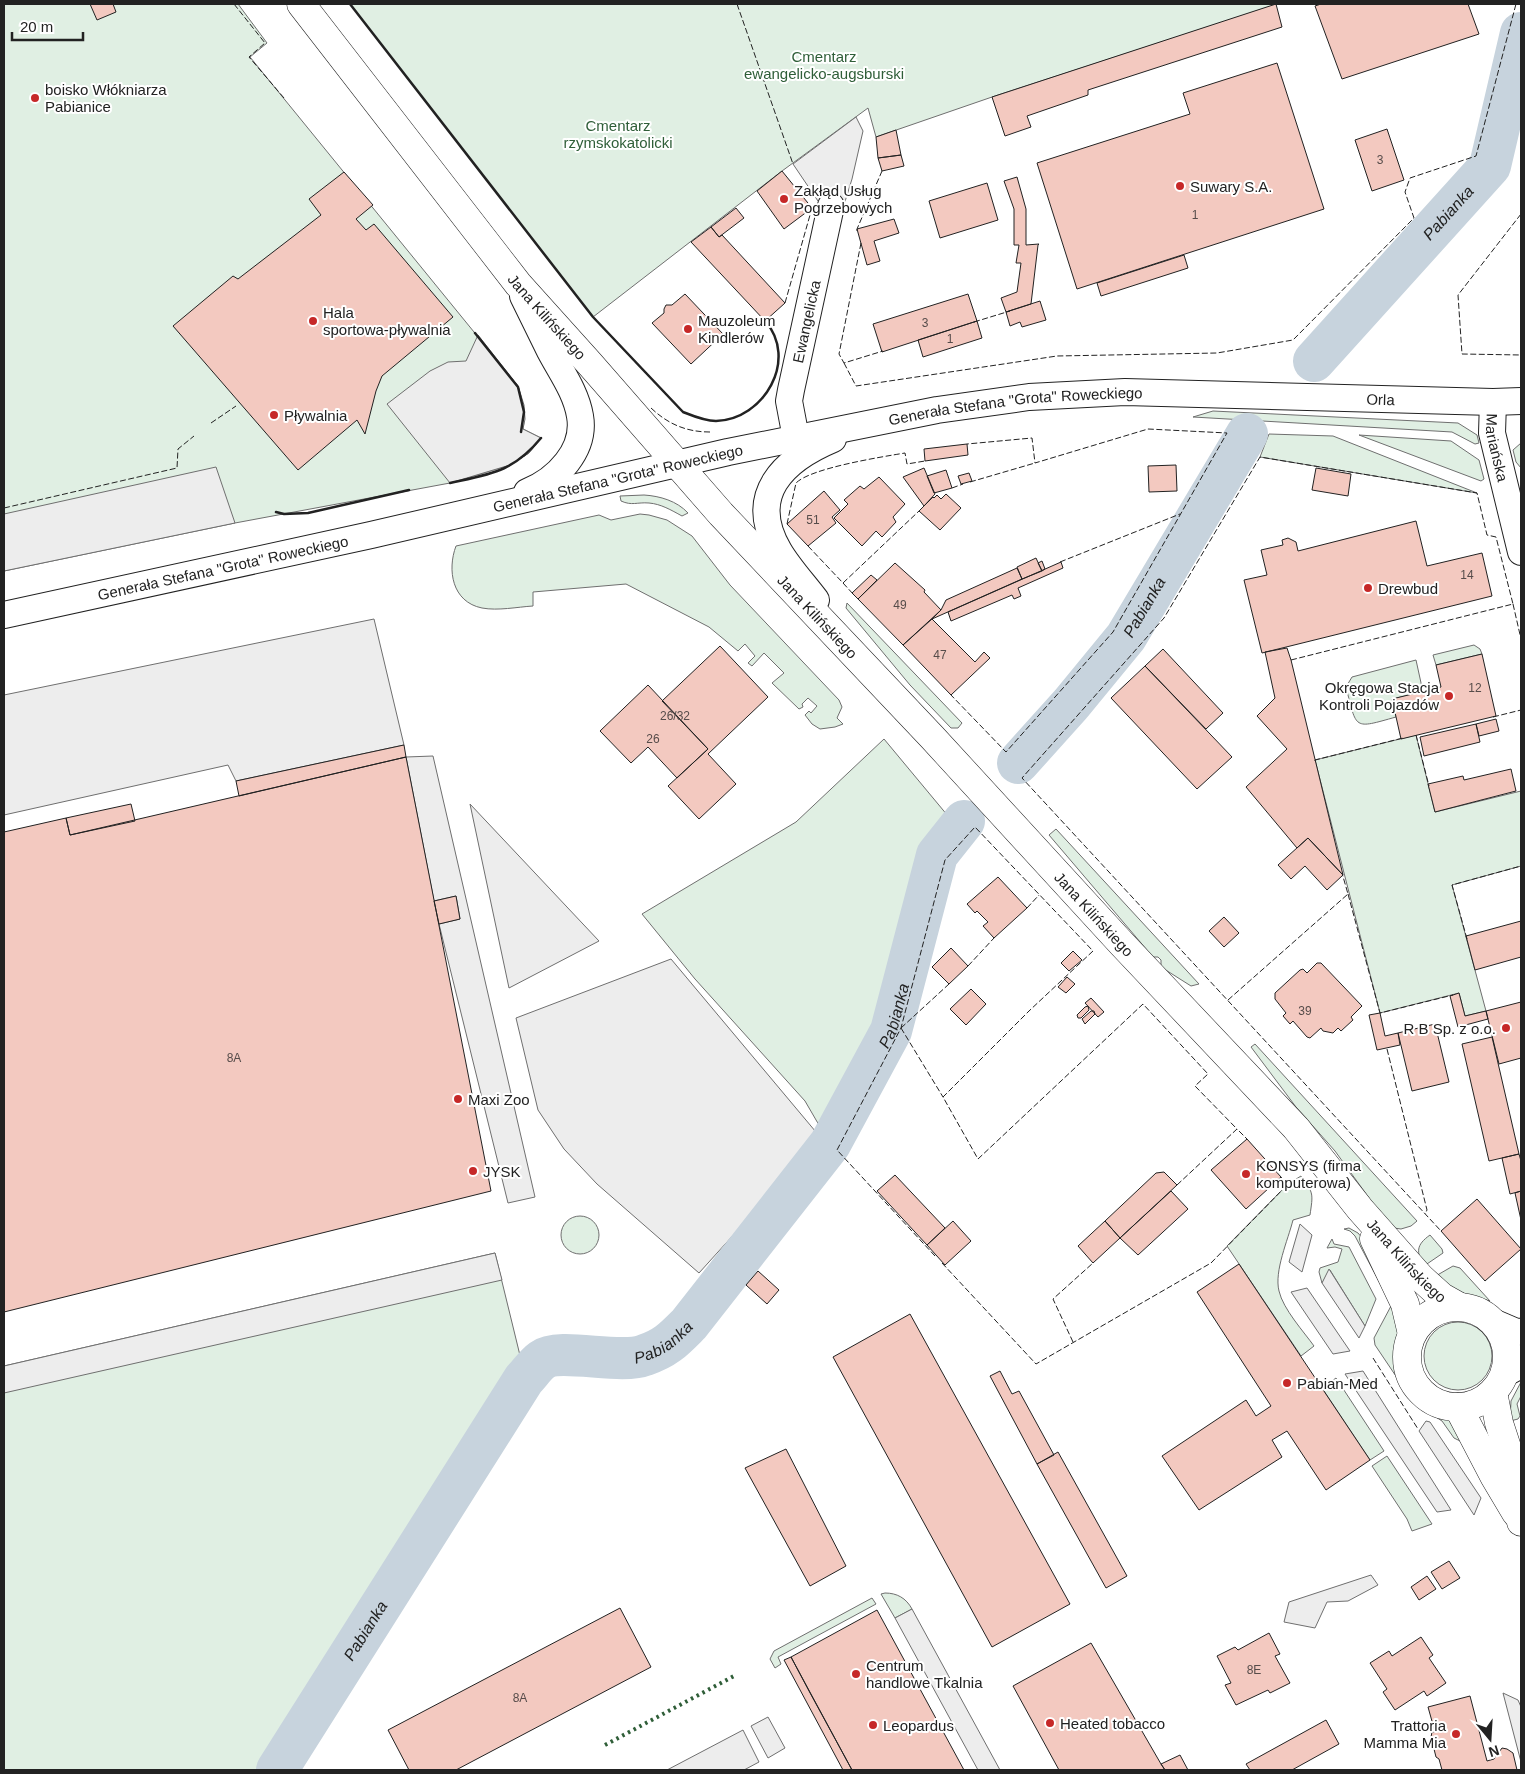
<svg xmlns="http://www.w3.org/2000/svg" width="1525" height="1774" font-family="Helvetica,sans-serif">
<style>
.green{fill:#e0efe3;stroke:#6f6f6f}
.parking{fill:#ededed;stroke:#6f6f6f}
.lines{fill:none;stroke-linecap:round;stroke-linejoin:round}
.river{stroke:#c7d3dd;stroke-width:42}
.building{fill:#f3c9c0;stroke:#222}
.minor-casing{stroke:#222;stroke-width:28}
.major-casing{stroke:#222;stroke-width:29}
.minor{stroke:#fff;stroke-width:26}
.major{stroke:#fff;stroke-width:28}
.hedge{stroke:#2f5e38;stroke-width:4;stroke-dasharray:2.5 4;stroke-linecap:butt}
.fence{stroke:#222;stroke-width:1;stroke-dasharray:6 2.5;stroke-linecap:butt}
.wall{stroke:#222;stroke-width:2.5}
.poi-dot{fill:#c62828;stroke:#fff;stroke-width:2}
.labels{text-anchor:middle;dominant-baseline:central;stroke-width:4;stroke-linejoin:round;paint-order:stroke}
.number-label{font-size:12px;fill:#564c4a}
.park-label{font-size:15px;fill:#2f5e38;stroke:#fff}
.poi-label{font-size:15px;fill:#222;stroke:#fff;text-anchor:start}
.street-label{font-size:15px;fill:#222;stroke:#fff}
.water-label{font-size:16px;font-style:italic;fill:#222;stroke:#fff}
</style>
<rect width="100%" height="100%" fill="#fff"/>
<path class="green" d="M4,4H238L267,43L250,57L518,386C522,401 526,413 523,429L541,438L529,453L510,465L450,483L235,523L4,571Z
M350,4H1279L992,97L876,137L868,108L782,171L593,317Z
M1213,411L1458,423L1477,435L1479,443L1475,444L1452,432L1193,417Z
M1269,434L1333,436L1477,493L1260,457Z
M1359,435L1451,441L1479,460L1484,479L1481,481Z
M1521,443V468L1516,462L1513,450Z
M644,495C660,496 677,501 688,513L682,516C671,510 661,504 649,503C637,502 632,506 621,501L620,496Z
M640,514L649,515L667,520L692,536L730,585L839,700L842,707L837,718L843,724L835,727L820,729L812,724L805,715L809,711L811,713L817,706L808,698L802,704L803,707L799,709L772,683L784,673L764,653L752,666L748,663L755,656L745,644L738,651L709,627L626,584L533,592V606C517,607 498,611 482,608C452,602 447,570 456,546L599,515L611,520Z
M847,603L962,723L958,728H951L910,685L846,608Z
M1474,645L1480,649L1482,654L1436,665L1433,655Z
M1416,660L1423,692L1392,699L1396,717C1353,729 1357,730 1346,687L1352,677Z
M1416,735L1435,812L1521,791V866L1452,885L1486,1011L1465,1016L1459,993L1380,1013L1315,760Z
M884,739L958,828L937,855L891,1031L830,1144L805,1101L695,979L642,914L796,822Z
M1056,829L1199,984L1191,986L1161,967V960L1158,957H1153L1049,835Z
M1255,1044L1417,1221L1411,1226L1401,1229L1394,1228L1372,1202L1335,1151L1296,1107L1251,1047Z
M1301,1176C1314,1193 1313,1194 1310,1215L1293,1220C1288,1240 1274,1271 1279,1291C1283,1309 1304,1332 1314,1346L1301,1356L1227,1246L1288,1184Z
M561 1235a19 19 0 1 1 38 0a19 19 0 1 1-38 0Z
M1349,1228L1358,1233L1363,1239L1384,1291L1355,1236L1350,1231L1344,1229Z
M1430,1235L1442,1249L1443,1253L1424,1266C1416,1252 1416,1245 1430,1235Z
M1332,1239L1334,1244L1349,1247L1376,1299L1365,1326L1330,1270L1322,1283L1319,1272L1320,1268L1338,1262L1342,1249L1335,1247L1327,1248Z
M495,1253L526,1380L278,1770H4V1366Z
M1453,1266L1460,1268L1490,1301L1460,1293L1434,1277Z
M1391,1306L1400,1325L1396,1344L1395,1360L1405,1389L1417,1404L1452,1422L1460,1441L1454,1438L1442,1421L1414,1403L1375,1345L1374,1338Z
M1424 1356a34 34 0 1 1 68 0a34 34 0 1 1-68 0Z
M1336,1378L1384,1451L1370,1460L1322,1388Z
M1521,1382V1396L1517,1404L1520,1416L1518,1419L1510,1421L1511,1401Z
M1387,1456L1432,1524L1412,1531L1407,1519L1372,1466Z
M885,1593C897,1593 906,1598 912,1609L895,1618L881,1594Z
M872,1598L876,1604L778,1657L781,1664L775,1668L770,1659L774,1651Z"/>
<path class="parking" d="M856,117L863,131L852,179L843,208L820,204L793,164Z
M478,335L518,386L524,405L525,419L523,429L541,438L529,453L510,465L450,483L387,404L430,371L448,362L466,361Z
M216,467L235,523L4,571V514Z
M374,619L404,745L236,781L228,765L4,815V695Z
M433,756L535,1197L508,1203L439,924L460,919L456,896L434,901L406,757Z
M470,804L599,941L509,988Z
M671,959L821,1138L699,1273L597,1184L564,1149L538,1110L516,1018Z
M1300,1224L1312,1235L1302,1272L1289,1262Z
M495,1253L502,1280L4,1393V1366Z
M1329,1269L1365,1326L1359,1338L1322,1283Z
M1307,1288L1350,1351L1333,1354L1291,1292Z
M1363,1371L1451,1510L1437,1512L1345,1374Z
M1426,1421L1430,1422L1481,1498L1474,1515L1419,1431Z
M1371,1575L1378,1585L1348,1601L1327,1602L1315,1628L1284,1622L1289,1602Z
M912,1609L1000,1770H978L895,1618Z
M1503,1693L1518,1700L1521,1707V1762Z
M768,1717L785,1748L768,1758L751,1726Z
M743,1730L759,1762L744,1770H667Z"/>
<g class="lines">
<g class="river">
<path id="s1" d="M1314,361L1490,166L1521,33"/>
<path id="s2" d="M1018,763L1071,704L1126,637L1247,434"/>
<path id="s3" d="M277,1770L524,1379C530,1373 535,1365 542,1360C560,1347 620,1365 645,1355C666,1348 674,1339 689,1324L830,1144L891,1031L937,855L964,821"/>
</g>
</g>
<path class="building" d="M90,4H113L116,12L97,20Z
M1276,4L1282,27L1088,90V95L1027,116L1031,127L1005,136L992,97Z
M1321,4H1468L1479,34L1342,79L1315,6Z
M1277,63L1324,209L1077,289L1037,163L1190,114L1183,93Z
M1387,129L1404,180L1372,191L1355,140Z
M896,130L901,155L878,158L876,137Z
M901,155L904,166L882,171L878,158Z
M782,171L812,208L784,229L757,191Z
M344,172L373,205L356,219L366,230L374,224L453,317L382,376L376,391L365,434L357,420L298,470L173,326L233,276L238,279L321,215L309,199Z
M1017,177L1026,209V245L1039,244L1038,245L1031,304L1006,312L1001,298L1017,292L1021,263H1016L1019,245H1014V209L1004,181Z
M987,183L998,220L940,238L929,201Z
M736,208L744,218L719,237L711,227Z
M894,219L899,233L874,241L880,261L867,265L857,229Z
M711,227L719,237L722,235L785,303L765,321L691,242Z
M1184,255L1188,268L1101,296L1097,283Z
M685,294L723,334L691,364L652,323L664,313V309L666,305H672Z
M968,294L977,321L882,352L873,324Z
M1040,301L1046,320L1022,327L1020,322L1010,326L1006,312Z
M977,321L982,338L923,357L918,340Z
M967,444L968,455L925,461L924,449Z
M1176,465L1177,491L1149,492L1148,466Z
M924,468L935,494L924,506L903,477Z
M1316,468L1351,474L1348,496L1312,490Z
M946,470L952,488L934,493L927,476Z
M969,473L972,481L961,484L958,476Z
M879,477L905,504L893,517L896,522L882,537L876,531L862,546L834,518L848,504L844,500L860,486L864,489Z
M824,491L840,510L832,517L836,523L808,546L787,524Z
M946,494L961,508L940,530L919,511L933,497L934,498L937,495L941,499Z
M1416,521L1427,566L1482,553L1492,596L1262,653L1244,580L1267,575L1261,550L1283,545L1282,540L1288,538L1296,542L1298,551Z
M1036,558L1042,571L1022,579L1017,567Z
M1042,561L1045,569L1042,571L1038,563Z
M1061,562L1063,568L1018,588L1021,596L1014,599L1012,595L951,621L948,612Z
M895,563L925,590L924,592L941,610L903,645L858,599Z
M1017,568L1022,579L932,619L941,610L946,600Z
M871,575L877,580L858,599L852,593Z
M932,619L975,662L984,652L990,658L951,695L903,645Z
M720,646L768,697L708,754L736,784L699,819L668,786L708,749L662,701Z
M1287,648L1291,660L1343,875L1308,838L1297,848L1246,787L1287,749L1257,716L1275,698L1265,652Z
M1163,649L1223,713L1206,729L1145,666Z
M1482,654L1496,716L1401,739L1392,699L1441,687L1436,665Z
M1145,666L1232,757L1197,789L1111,698Z
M648,685L708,749L677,778L648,747L631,763L600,731Z
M1496,719L1499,731L1479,736L1476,724Z
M1476,724L1480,742L1424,756L1420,737Z
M404,745L406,757L239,796L236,781Z
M406,757L491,1191L4,1312V832L66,818L70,835Z
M1511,769L1516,791L1435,812L1428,784L1463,776L1464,780Z
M131,804L135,821L70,835L66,818Z
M1308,838L1343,875L1327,890L1305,866L1291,879L1278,865Z
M998,877L1027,908L994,938L983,926L988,922L977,911L975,913L967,904Z
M456,896L460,919L439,924L434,901Z
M1224,917L1239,933L1224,947L1209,931Z
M1521,921V957L1475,970L1466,936Z
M951,948L968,966L949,984L932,967Z
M1073,951L1082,960L1069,971L1061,963Z
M1317,963H1321L1362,1006L1351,1017L1353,1020L1341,1031L1338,1028L1333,1033L1323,1031L1321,1028L1310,1038L1307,1037L1293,1021L1290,1024L1283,1016L1286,1013L1275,999V993L1300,970L1303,969L1307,973Z
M1067,977L1075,984L1066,993L1058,987Z
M971,989L986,1004L966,1025L950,1009Z
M1459,993L1465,1016L1486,1011L1488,1019L1458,1027L1450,996Z
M1091,998L1104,1012L1098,1017L1085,1003Z
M1521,1002V1058L1499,1064L1486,1011Z
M1088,1006L1089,1010L1081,1018H1078L1077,1015L1085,1007Z
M1091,1011H1094L1095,1014L1085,1024L1082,1019Z
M1380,1013L1385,1036L1398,1033L1400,1045L1377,1050L1369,1015Z
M1435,1024L1449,1082L1412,1091L1398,1033Z
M1492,1037L1519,1154L1489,1161L1462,1044Z
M1247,1139L1281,1177L1246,1209L1211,1170Z
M1519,1154L1521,1161V1191L1510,1194L1502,1158Z
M1164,1172L1177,1185L1120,1238L1105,1221L1156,1173Z
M895,1175L945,1228L927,1245L877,1191Z
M1171,1191L1188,1209L1138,1255L1120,1238Z
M1521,1191V1220L1515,1193Z
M1477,1199L1521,1249L1485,1281L1441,1231Z
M953,1221L971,1241L945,1265L927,1245Z
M1105,1221L1120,1238L1093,1263L1078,1246Z
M1239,1264L1370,1460L1326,1490L1287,1431L1272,1440L1282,1457L1199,1510L1162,1456L1246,1400L1256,1416L1271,1406L1197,1292Z
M758,1271L779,1290L767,1304L746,1285Z
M910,1314L1070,1604L992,1647L833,1357Z
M1000,1371L1012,1394L1019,1391L1054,1455L1037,1464L990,1376Z
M786,1449L846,1566L810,1586L745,1468Z
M1058,1452L1127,1576L1106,1588L1037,1464Z
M1449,1561L1460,1578L1442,1589L1431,1572Z
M1427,1576L1436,1589L1419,1600L1411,1587Z
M620,1608L651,1667L456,1770H409L388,1730Z
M877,1610L964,1770H852L791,1657Z
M1269,1633L1280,1654L1275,1656L1290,1683L1270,1693L1268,1690L1236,1705L1225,1685L1231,1683L1217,1656L1235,1647L1238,1650Z
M1421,1637L1433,1655L1429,1658L1446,1683L1427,1696L1424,1691L1395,1710L1383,1692L1387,1689L1370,1663L1389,1651L1392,1656Z
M1091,1643L1161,1764L1165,1770H1059L1013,1686Z
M791,1657L809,1691L852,1770H843L784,1660Z
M1470,1696L1487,1761L1494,1759L1502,1748L1507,1749L1513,1753L1517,1770H1442L1439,1759L1436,1757L1431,1737L1432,1732H1435L1428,1707Z
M1326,1720L1339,1744L1292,1770H1250L1246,1764Z
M1180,1755L1188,1770H1165L1161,1764Z"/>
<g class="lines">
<g class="minor-casing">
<g id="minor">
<path d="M523,296C532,314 541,333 550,351C561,372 576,392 580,416C586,450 557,480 527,492"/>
<path id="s4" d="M1493,402L1492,433L1521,552"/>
<path id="s5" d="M796,438L789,401L791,390L831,206"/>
<path d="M816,600C804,584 789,568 779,551C746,495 783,460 833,439"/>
<path id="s6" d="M4,615L371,535L728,452L937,410L1029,397L1125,392L1493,402L1521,401"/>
<path d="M1493,1322L1514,1331L1521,1332"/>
<path d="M1504,1374L1521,1365"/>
</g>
</g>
<g class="major-casing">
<g id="major">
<path id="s7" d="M301,4L518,284L590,364L721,514L932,737L1122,944L1296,1128L1360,1209L1421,1278L1442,1297L1458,1306"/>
<path d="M1374,1239L1405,1304L1412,1334"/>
<circle cx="1457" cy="1357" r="50"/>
<path d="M1493,1392L1499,1423L1514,1469L1521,1522"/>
<path d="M1458,1407L1494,1476L1516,1513"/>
</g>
</g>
<use href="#minor" class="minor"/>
<use href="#major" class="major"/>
<path class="hedge" d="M605,1745L734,1676"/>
<path class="fence" d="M234,4L265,43L249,57L284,98
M737,4L793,164
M1521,214L1458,295L1462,354L1521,355
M857,231V229L882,171L881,169
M861,243L839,354L844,363L883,351
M785,303L812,208
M974,322L1010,311
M844,363L856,386L1057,356L1217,353L1293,340L1414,218L1405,192L1410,178L1476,156L1516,4
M651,408C668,424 686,432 710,432
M211,423L236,406
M970,482L1035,463
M952,488L963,484
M4,508L177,468L178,449L194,436
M787,524L796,483C811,468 881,457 905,453L907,464L925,461
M808,546L843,583L919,511
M1060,562L1180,514
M843,583L854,595
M1513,604L1521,639
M1291,660L1513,604L1496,537L1487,535L1477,493L1260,457L1164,618L1022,778L1441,1231
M950,694L1006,752L1113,632L1227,433L1148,429L1035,463L1032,438L967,444
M1493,717L1521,710
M1416,735L1429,786
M1315,761V760L1403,738
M1348,894L1380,1013L1453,995
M1027,908L1039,895
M1467,939L1452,885L1521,866
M968,966L994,938
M1228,1000L1348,894L1342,873
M901,1028L943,1097
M901,1028L949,984
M1387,1049L1427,1210L1425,1214
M1177,1185L1237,1129L1247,1139
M935,1256L837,1150L901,1028L945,860L975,827L1093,951L1029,1011L943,1097L978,1159L1143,1004L1208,1074L1195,1086L1237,1129
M942,1263L1036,1364L1211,1263L1288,1184L1281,1177
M1073,1342L1053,1299L1093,1263
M1373,1358L1418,1429"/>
<path class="wall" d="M350,4L593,317L683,412C693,416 705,421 716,421C764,420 799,359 765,321
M475,333L518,387L524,412L521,432
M450,483C491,474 513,472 541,438
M276,512L284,514L308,513L409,490"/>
</g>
<g class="poi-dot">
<circle cx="35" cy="98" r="5"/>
<circle cx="1180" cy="186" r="5"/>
<circle cx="784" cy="199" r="5"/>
<circle cx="313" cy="321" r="5"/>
<circle cx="688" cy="329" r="5"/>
<circle cx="274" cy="415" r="5"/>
<circle cx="1368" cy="588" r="5"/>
<circle cx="1449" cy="696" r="5"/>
<circle cx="1506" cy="1028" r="5"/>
<circle cx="458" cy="1099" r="5"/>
<circle cx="473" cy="1171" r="5"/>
<circle cx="1246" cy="1174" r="5"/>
<circle cx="1287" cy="1383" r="5"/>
<circle cx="856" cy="1674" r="5"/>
<circle cx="1050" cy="1723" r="5"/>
<circle cx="873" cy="1725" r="5"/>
<circle cx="1456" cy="1734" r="5"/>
</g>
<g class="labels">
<g class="number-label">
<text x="1380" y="160">3</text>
<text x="1195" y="215">1</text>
<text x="925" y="323">3</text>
<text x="950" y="339">1</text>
<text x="813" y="520">51</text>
<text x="1467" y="575">14</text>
<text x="900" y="605">49</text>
<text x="940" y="655">47</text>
<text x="1475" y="688">12</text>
<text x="675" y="716">26/32</text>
<text x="653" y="739">26</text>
<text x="1305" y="1011">39</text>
<text x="234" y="1058">8A</text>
<text x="1254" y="1670">8E</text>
<text x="520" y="1698">8A</text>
</g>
<g class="park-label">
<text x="824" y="56">Cmentarz<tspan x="824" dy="17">ewangelicko-augsburski</tspan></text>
<text x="618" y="125">Cmentarz<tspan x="618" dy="17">rzymskokatolicki</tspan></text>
</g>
<g class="poi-label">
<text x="45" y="89">boisko Włókniarza<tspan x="45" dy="17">Pabianice</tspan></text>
<text x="1190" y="186">Suwary S.A.</text>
<text x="794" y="190">Zakłąd Usług<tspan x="794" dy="17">Pogrzebowych</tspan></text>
<text x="323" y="312">Hala<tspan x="323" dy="17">sportowa-pływalnia</tspan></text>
<text x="698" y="320">Mauzoleum<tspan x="698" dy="17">Kindlerów</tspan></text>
<text x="284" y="415">Pływalnia</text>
<text x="1378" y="588">Drewbud</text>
<text x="1439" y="687" text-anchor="end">Okręgowa Stacja<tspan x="1439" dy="17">Kontroli Pojazdów</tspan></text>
<text x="1496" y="1028" text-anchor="end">R B Sp. z o.o.</text>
<text x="468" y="1099">Maxi Zoo</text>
<text x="1256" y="1165">KONSYS (firma<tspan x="1256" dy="17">komputerowa)</tspan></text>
<text x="483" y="1171">JYSK</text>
<text x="1297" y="1383">Pabian-Med</text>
<text x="866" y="1665">Centrum<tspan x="866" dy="17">handlowe Tkalnia</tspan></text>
<text x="1060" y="1723">Heated tobacco</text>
<text x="883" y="1725">Leopardus</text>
<text x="1446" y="1725" text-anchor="end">Trattoria<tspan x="1446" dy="17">Mamma Mia</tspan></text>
</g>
<g class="street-label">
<text stroke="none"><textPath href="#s7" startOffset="398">Jana Kilińskiego</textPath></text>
<text stroke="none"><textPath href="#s5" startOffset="119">Ewangelicka</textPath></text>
<text stroke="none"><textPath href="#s6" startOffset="1400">Orla</textPath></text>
<text stroke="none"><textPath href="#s6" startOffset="1034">Generała Stefana "Grota" Roweckiego</textPath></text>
<text stroke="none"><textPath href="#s4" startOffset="46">Mariańska</textPath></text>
<text stroke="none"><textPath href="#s6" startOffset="629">Generała Stefana "Grota" Roweckiego</textPath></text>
<text stroke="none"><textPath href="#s6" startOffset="224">Generała Stefana "Grota" Roweckiego</textPath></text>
<text stroke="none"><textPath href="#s7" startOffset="802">Jana Kilińskiego</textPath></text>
<text stroke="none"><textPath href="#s7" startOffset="1208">Jana Kilińskiego</textPath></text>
<text stroke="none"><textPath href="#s7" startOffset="1675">Jana Kilińskiego</textPath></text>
</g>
<g class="water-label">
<text stroke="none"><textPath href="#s1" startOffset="200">Pabianka</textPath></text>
<text stroke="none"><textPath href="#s2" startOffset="201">Pabianka</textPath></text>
<text stroke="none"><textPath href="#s3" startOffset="1020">Pabianka</textPath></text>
<text stroke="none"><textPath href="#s3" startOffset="615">Pabianka</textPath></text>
<text stroke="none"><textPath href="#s3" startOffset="165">Pabianka</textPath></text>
</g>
</g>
<rect width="1525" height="1774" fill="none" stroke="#222222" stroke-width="10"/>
<g transform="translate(1490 1739) rotate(162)" stroke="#ffffff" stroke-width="4" paint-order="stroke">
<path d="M0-4L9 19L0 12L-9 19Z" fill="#222222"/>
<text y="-8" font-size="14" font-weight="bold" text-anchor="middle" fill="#222222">N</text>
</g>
<path d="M12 32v8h71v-8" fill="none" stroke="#222222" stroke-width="2.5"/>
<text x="20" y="32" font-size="15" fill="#222222" stroke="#ffffff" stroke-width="4" paint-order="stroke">20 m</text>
</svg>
